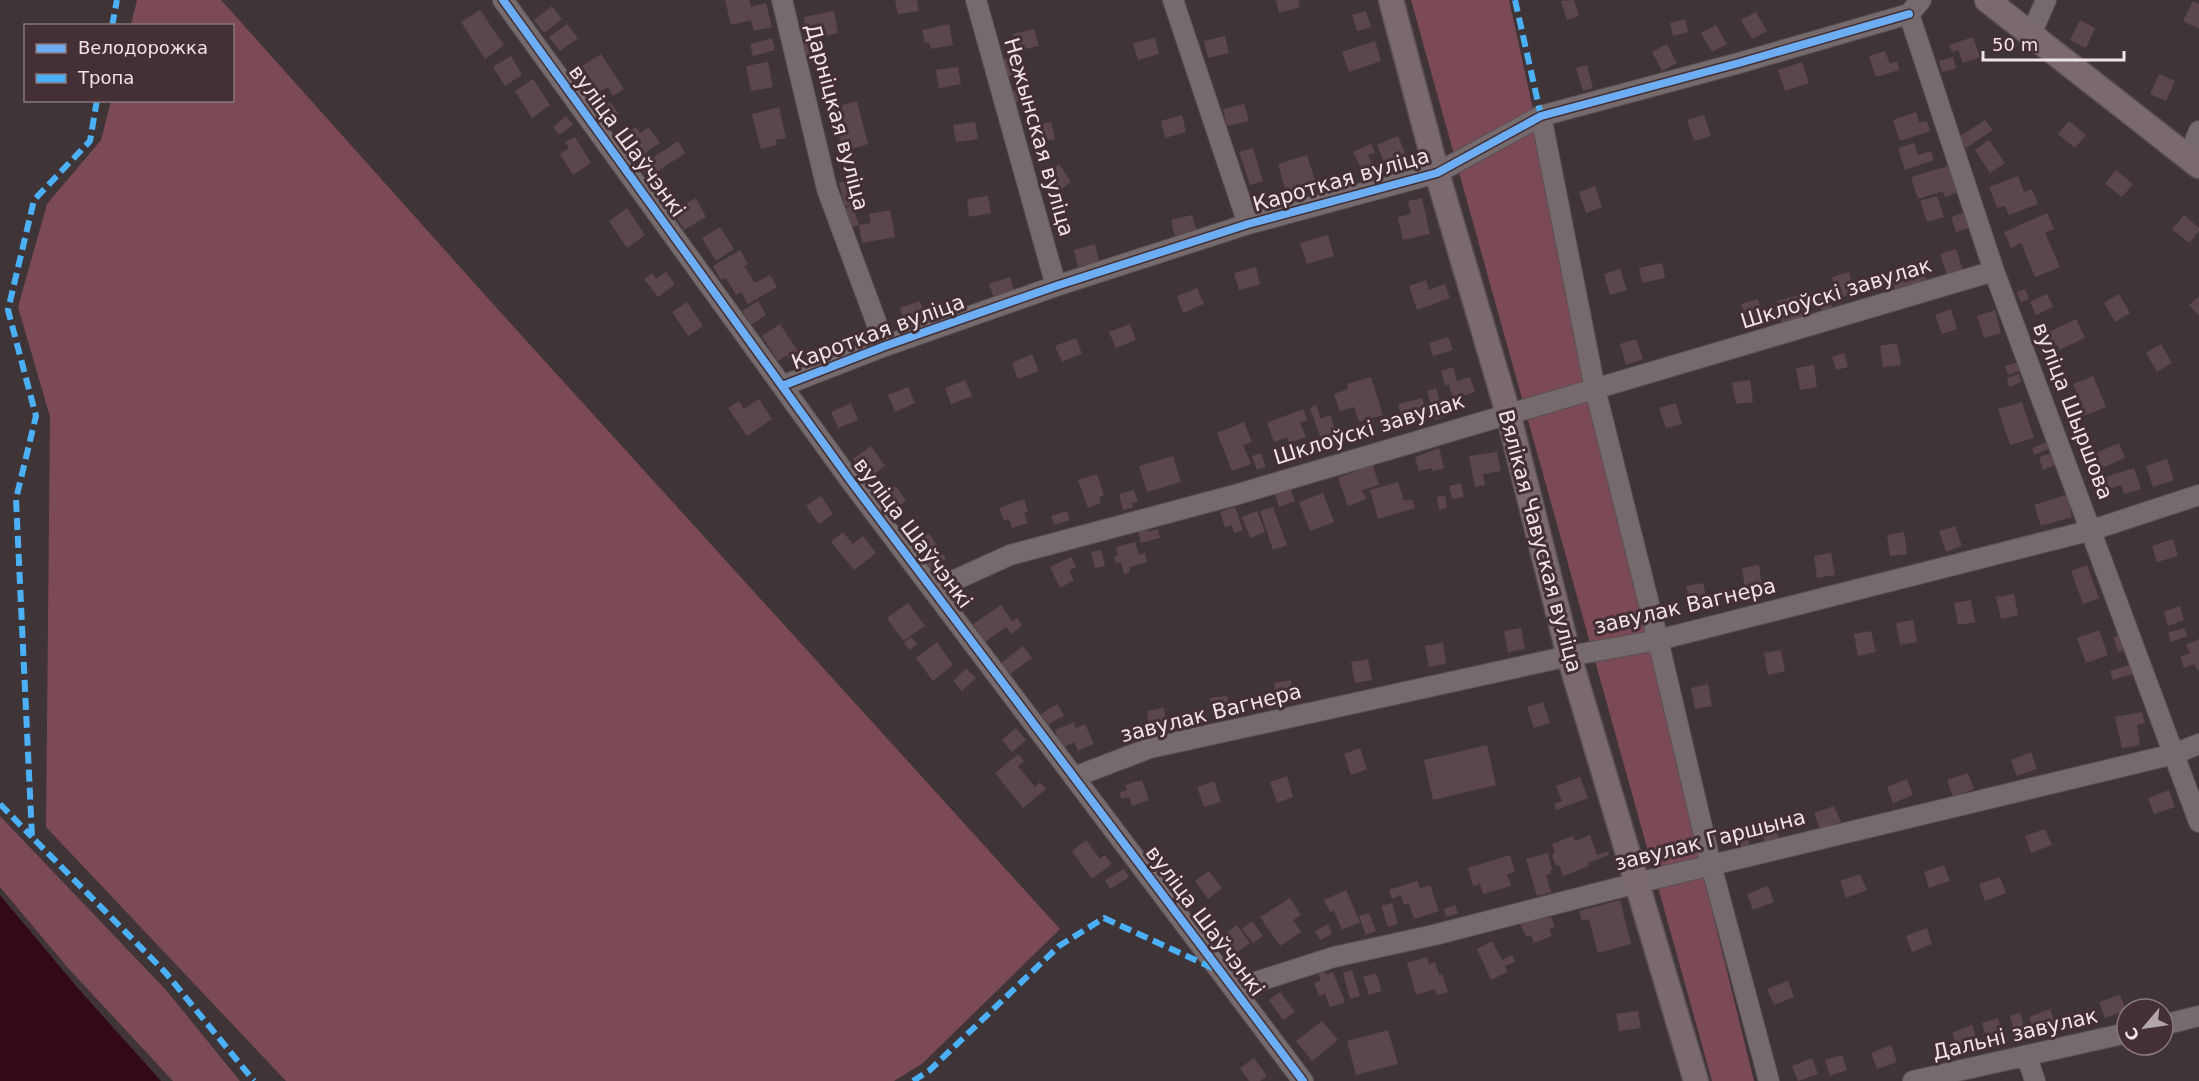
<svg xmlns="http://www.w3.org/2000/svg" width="2199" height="1081" font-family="'DejaVu Sans',sans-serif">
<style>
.green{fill:#7c4957}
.water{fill:#330919}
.building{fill:#5c464d}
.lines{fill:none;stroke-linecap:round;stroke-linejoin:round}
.minor-casing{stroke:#5a5053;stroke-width:22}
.major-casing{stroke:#5a5053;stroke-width:27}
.minor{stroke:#756b6d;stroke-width:20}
.major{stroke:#7a6a6f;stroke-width:24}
.quiet{stroke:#4cb0f7;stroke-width:6;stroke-dasharray:12 6;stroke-linecap:butt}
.cycleway-casing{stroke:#432f34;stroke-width:11}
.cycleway{stroke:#6dadf4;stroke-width:8}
.labels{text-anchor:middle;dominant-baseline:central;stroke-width:6;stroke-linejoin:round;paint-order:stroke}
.street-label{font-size:21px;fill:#f0e3e6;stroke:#432f34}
</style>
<rect width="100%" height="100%" fill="#3f3436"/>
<path class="green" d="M137,0H221L494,305L1060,929L923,1063L894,1081H286L46,827L50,417L18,307L47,204L101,140L111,101L232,100V26L131,25Z
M1411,0H1509L1688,813L1754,1081H1712Z
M0,816L166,990L240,1081H173L68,968L0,887Z"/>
<path class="water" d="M0,895L76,986L161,1081H0Z"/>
<path class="building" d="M725,0H749L751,7L766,3L772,27L754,31L751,20L731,25Z
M895,0H917L919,11L898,14Z
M1276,0H1298L1300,7L1279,13Z
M1574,0L1579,16L1567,20L1561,1Z
M2193,1L2199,4V29L2183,21Z
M552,6L562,19L544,33L534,20Z
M480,10L504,45L485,59L461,22Z
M834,11L838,33L821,37L820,31L807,34L804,17Z
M1366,11L1371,27L1357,31L1352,15Z
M1756,12L1767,31L1752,39L1741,20Z
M1685,19L1688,32L1673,36L1670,23Z
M2080,20L2095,28L2086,48L2070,40Z
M567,24L578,38L560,51L549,37Z
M949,24L953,45L931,49L929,42L925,43L922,30Z
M1716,25L1727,44L1712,52L1701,33Z
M1034,29L1039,46L1017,51L1013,34Z
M1225,36L1229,53L1208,58L1204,41Z
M1973,37L1980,57L1963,63L1958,50L1952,52L1949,45Z
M772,38L775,50L753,56L750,44Z
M1155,38L1159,54L1138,60L1133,43Z
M810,40L812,47L822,44L826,56L807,61L802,42Z
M1375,41L1381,61L1349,72L1342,52Z
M1667,44L1677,63L1662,71L1652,52Z
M1885,51L1890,64L1897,61L1899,70L1876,77L1869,56Z
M601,54L624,89L613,96L608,87L599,92L582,66Z
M511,56L522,75L505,86L493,67Z
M1014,57L1018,74L1006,77L1001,60Z
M1953,57L1956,68L1942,72L1939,61Z
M768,62L773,87L751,91L746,66Z
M1802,62L1809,83L1785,91L1778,70Z
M1587,65L1593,88L1583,91L1576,68Z
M958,67L961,84L939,88L936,70Z
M2159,74L2175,81L2166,101L2150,94Z
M533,79L550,105L532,118L515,91Z
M1020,89L1023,100L1013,103L1010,92Z
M857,101L868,144L852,149L850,141L841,144L831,108Z
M610,102L618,113L605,123L597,112Z
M1244,104L1249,121L1227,126L1223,109Z
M779,107L786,138L776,140L777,145L761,149L752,114Z
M1916,112L1919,123L1927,121L1930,131L1900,141L1893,120Z
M1182,115L1186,132L1165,138L1161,121Z
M1704,115L1711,136L1694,141L1687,120Z
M566,116L573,125L559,135L553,127Z
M1985,120L1993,130L1966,148L1959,137Z
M2069,121L2086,135L2075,148L2058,134Z
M975,122L978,139L956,142L953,125Z
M1051,122L1055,139L1034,144L1029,127Z
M636,127L640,133L649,127L660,143L641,156L626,133Z
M1398,136L1405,153L1384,162L1377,145Z
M575,137L591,163L573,175L560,154L569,148L565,142Z
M1989,140L2005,163L1990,173L1975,150Z
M678,141L685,153L648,178L640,166Z
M1914,143L1918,155L1931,151L1934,160L1905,170L1898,148Z
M1371,144L1375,152L1368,155L1377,175L1367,180L1353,152Z
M1253,148L1263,181L1250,185L1239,152Z
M1307,155L1317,187L1287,196L1278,164Z
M1059,164L1071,182L1057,192L1044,174Z
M1954,164L1962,191L1945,197L1943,191L1918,199L1911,177Z
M2116,170L2133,184L2122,197L2105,184Z
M2018,176L2024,192L2032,189L2038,204L2009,215L2005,206L1997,208L1989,187Z
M855,179L861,203L845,206L839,183Z
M1595,186L1602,207L1586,213L1579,192Z
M988,196L991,213L969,217L967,199Z
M1937,196L1944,217L1927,222L1920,201Z
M696,198L706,217L684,230L673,211Z
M1422,198L1430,234L1403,240L1398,217L1411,214L1408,201Z
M852,205L859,225L851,228L845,208Z
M627,208L645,235L627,248L609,221Z
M890,210L895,237L862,243L859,225L871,223L869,214Z
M1969,211L1974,227L1956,232L1951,217Z
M2047,213L2054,229L2045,233L2060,267L2035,277L2021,243L2011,248L2004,232Z
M1192,215L1197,232L1175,237L1171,220Z
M2184,215L2199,228V231L2189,243L2172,229Z
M720,227L734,249L716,261L702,238Z
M1328,235L1334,256L1307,264L1300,243Z
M1095,244L1099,261L1078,267L1074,250Z
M1956,249L1963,270L1947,275L1940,254Z
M740,250L748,264L744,266L755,283L770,275L777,287L748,304L741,292L736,295L726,278L721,280L713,266Z
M1662,263L1665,278L1642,283L1639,268Z
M1920,263L1930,288L1899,300L1889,274Z
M1256,267L1260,284L1239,290L1234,273Z
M1620,269L1627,290L1610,295L1604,274Z
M666,272L675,284L658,297L644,279L652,273L656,279Z
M1849,272L1855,293L1839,298L1832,277Z
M1010,277L1015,294L995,301L989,284Z
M1426,280L1429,290L1445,284L1450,298L1417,310L1409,286Z
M1197,288L1204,304L1183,313L1177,296Z
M2025,289L2029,299L2021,302L2017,292Z
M1829,293L1834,315L1823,317L1818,295Z
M2047,294L2053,307L2036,315L2030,302Z
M2119,294L2130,313L2115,322L2104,303Z
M1802,295L1808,320L1783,327L1777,301Z
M2199,296V316L2189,305Z
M1758,299L1765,320L1748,325L1741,304Z
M758,301L766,315L751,325L742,311Z
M920,301L926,318L905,325L900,308Z
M687,302L703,326L688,336L672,312Z
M1951,309L1957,329L1942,334L1935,315Z
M1995,310L2001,333L1984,338L1977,316Z
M2076,319L2085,338L2059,350L2057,345L2049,349L2044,339L2051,335L2049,332Z
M780,324L800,355L791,361L787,355L778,361L762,336Z
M1130,324L1136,340L1116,348L1109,332Z
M1448,337L1453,350L1433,356L1429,343Z
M1076,338L1082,354L1062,362L1055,346Z
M1636,339L1643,359L1626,365L1620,344Z
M1897,343L1901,365L1883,367L1880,346Z
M2161,344L2172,363L2157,372L2146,353Z
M1844,353L1848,367L1836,370L1832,357Z
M1032,354L1039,371L1018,379L1012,363Z
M2018,362L2021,370L2008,375L2005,366Z
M1814,365L1817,387L1800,390L1796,368Z
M1453,367L1457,381L1470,377L1475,392L1453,399L1449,384L1445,386L1441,371Z
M2019,374L2021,382L2009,387L2007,378Z
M2093,376L2106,407L2076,419L2071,409L2082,404L2073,384Z
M1371,377L1383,415L1359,422L1354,407L1340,411L1334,394L1348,389L1347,384Z
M965,380L972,396L951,404L945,388Z
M1750,380L1753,402L1736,404L1732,383Z
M908,387L915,403L895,412L888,395Z
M1436,388L1444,417L1435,420L1427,391Z
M1422,398L1427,416L1403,422L1398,404Z
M759,399L772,419L747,436L728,408L739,401L744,409Z
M2022,402L2034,438L2010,445L1998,409Z
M851,403L858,420L838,428L831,412Z
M1676,403L1682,424L1666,428L1659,408Z
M1316,405L1321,419L1330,415L1339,440L1323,445L1310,408Z
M1303,409L1307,420L1300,423L1306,437L1289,443L1287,437L1274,442L1267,423Z
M1244,422L1252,442L1243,445L1251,464L1232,471L1217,433Z
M2053,440L2055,446L2034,455L2032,448Z
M2119,443L2125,458L2095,471L2089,456Z
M871,446L885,466L867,479L853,459Z
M1439,448L1444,468L1433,471L1432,468L1419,471L1415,457Z
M2057,451L2062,462L2043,470L2039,457Z
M1497,452L1501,471L1483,474L1485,485L1475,487L1469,456Z
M1261,453L1266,467L1257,470L1252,456Z
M1173,456L1181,482L1147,492L1139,466Z
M2167,459L2174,480L2153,487L2146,466Z
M1371,460L1379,485L1362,490L1366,499L1348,506L1338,478L1356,471L1354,465Z
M2134,468L2141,489L2124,494L2121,485L2109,489L2105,477Z
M1097,474L1104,495L1099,497L1101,503L1088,508L1078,480Z
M1398,482L1404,501L1412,499L1415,508L1378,519L1370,490Z
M1461,483L1464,497L1452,499L1449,486Z
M896,486L906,501L888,513L878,499Z
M1290,488L1295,501L1279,507L1275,494Z
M1134,490L1138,502L1132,503L1133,507L1123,510L1119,494Z
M1323,493L1334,522L1310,531L1299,502Z
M2072,493L2077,508L2070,510L2072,517L2041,526L2034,505Z
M1445,495L1447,508L1439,510L1437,497Z
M821,496L833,514L819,524L806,506Z
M1024,499L1028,512L1024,513L1028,523L1012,528L1009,519L1004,521L999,508Z
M1235,507L1243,530L1234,533L1232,525L1225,527L1220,512Z
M1273,507L1287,545L1273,550L1260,511Z
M1067,511L1070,520L1054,525L1051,516Z
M1257,511L1265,532L1250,538L1242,517Z
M1146,524L1148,532L1158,529L1160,538L1141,543L1137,527Z
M1955,526L1962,546L1946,552L1939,531Z
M843,532L853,544L863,536L876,553L854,570L831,542Z
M1904,532L1907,554L1890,556L1887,535Z
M929,533L946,559L928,570L910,545Z
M2173,539L2178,556L2157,562L2152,546Z
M1135,542L1139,555L1145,553L1147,562L1129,567L1130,572L1124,574L1121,562L1116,563L1114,556L1118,555L1116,547Z
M1101,550L1105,566L1095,568L1091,552Z
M1831,553L1835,575L1817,578L1814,556Z
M1071,557L1076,567L1069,571L1074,580L1060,588L1050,567Z
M1759,565L1762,587L1745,590L1742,568Z
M2087,565L2099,598L2083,604L2071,571Z
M1703,583L1708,604L1691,608L1686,586Z
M2014,594L2018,615L2001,619L1996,597Z
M1971,600L1975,622L1958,625L1954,603Z
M908,603L925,626L903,641L887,618Z
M1001,605L1012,621L1017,618L1022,626L1011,634L1006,627L985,642L973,624Z
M2180,606L2184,620L2168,626L2164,612Z
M1913,620L1917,642L1900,645L1896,623Z
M1521,628L1525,649L1508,652L1504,631Z
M2184,628L2187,636L2171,642L2168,633Z
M2099,630L2108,655L2086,663L2077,638Z
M1871,631L1876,652L1858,656L1854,634Z
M2124,634L2129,649L2118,652L2113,637Z
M911,637L917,644L909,650L904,642Z
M2199,639V669L2197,670L2194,664L2184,668L2180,657L2190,653L2186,645Z
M937,642L953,665L933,681L916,658Z
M1443,643L1446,664L1429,667L1425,646Z
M1023,646L1032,658L1009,675L1000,664Z
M1781,650L1785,671L1768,675L1764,653Z
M1368,659L1372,680L1355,683L1351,662Z
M2135,663L2138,672L2113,680L2110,671Z
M966,668L976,678L962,691L953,681Z
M1291,680L1294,701L1277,704L1274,683Z
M1708,684L1712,706L1695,709L1691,688Z
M1227,696L1231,717L1214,720L1210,698Z
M1543,702L1550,723L1534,728L1527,707Z
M1057,704L1064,715L1048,725L1041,714Z
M1164,708L1167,730L1150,733L1147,711Z
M2142,712L2145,723L2137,725L2140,745L2122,748L2115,717Z
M1074,722L1076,728L1085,724L1094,744L1078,751L1074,742L1062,748L1059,740L1054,743L1052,738L1057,736L1055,730Z
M1016,728L1026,740L1012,752L1002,740Z
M1487,745L1496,785L1433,800L1424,760Z
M1360,748L1367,769L1351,775L1344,754Z
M2031,752L2037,769L2017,776L2011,760Z
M1018,754L1024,761L1018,766L1035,787L1040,782L1046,789L1023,808L995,773Z
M1968,773L1974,789L1953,797L1947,780Z
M1287,776L1293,797L1277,803L1270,782Z
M1580,777L1588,798L1556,810L1554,804L1562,801L1556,786Z
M1907,779L1913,795L1893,803L1887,787Z
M1142,780L1149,800L1132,806L1129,797L1122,799L1119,793L1127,790L1125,785Z
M1214,781L1221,802L1204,807L1197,787Z
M2169,790L2175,807L2154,814L2148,798Z
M1834,806L1841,822L1820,829L1814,813Z
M1775,825L1779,839L1765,843L1761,829Z
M1734,826L1752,833L1747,849L1728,842Z
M2045,829L2052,845L2031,853L2025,836Z
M1590,835L1597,855L1608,851L1609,855L1588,863L1589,866L1563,876L1559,865L1556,866L1552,855L1555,853L1552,844L1573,836L1575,841Z
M1086,840L1100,859L1105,855L1112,864L1092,879L1072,851Z
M1548,853L1552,869L1550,870L1551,874L1546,875L1551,892L1537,896L1526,859Z
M1510,855L1515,872L1507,874L1511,886L1483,894L1480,884L1473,886L1468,868Z
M1944,865L1950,881L1929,888L1924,872Z
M1124,869L1129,877L1110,889L1105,880Z
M1209,871L1222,888L1208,899L1195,881Z
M1860,874L1867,890L1846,898L1840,881Z
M2000,877L2006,893L1985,901L1979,884Z
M1417,881L1420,888L1430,885L1439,911L1414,919L1409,903L1404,905L1401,895L1392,899L1389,890Z
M1768,886L1774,902L1753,910L1747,894Z
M1346,890L1360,922L1342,930L1334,911L1330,912L1324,900Z
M1290,898L1301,915L1293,920L1301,932L1280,946L1260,917Z
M1620,900L1631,944L1598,953L1589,919L1582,921L1579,911Z
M1392,903L1398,924L1388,927L1381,906Z
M1455,905L1458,913L1446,917L1444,909Z
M1369,913L1376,931L1366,935L1359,916Z
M1545,914L1546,918L1551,917L1555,927L1549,929L1552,936L1534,943L1531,935L1526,937L1520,924Z
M1252,921L1263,936L1253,943L1242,929Z
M1328,924L1332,934L1320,940L1315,931Z
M1237,925L1250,943L1236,953L1223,935Z
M1927,928L1932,944L1912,952L1906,936Z
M1492,941L1502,960L1512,955L1515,962L1505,966L1507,972L1491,980L1477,949Z
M1427,957L1429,964L1435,962L1439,975L1442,974L1448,992L1437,995L1435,989L1416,995L1407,963Z
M1352,970L1360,996L1350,999L1343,973Z
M1325,971L1326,975L1333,972L1345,1002L1330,1007L1325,994L1319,996L1314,983L1321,980L1318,973Z
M1376,973L1382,991L1369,995L1363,977Z
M1788,981L1794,997L1774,1005L1767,989Z
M1280,992L1295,1012L1283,1020L1269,1000Z
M2120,995L2126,1011L2105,1018L2099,1002Z
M2050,1009L2056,1025L2035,1033L2029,1017Z
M1638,1011L1641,1028L1619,1031L1616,1014Z
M2020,1013L2027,1037L2016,1040L2010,1016Z
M1998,1018L2005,1042L1989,1047L1982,1023Z
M1322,1021L1338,1040L1312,1061L1296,1041Z
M1972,1025L1978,1042L1958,1049L1952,1033Z
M1388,1030L1398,1064L1356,1075L1347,1041Z
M1891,1045L1897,1062L1877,1069L1871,1053Z
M1842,1055L1847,1070L1830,1076L1825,1060Z
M1254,1058L1267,1076L1260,1081H1249L1240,1068Z
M1812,1058L1818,1074L1798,1081L1792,1066Z"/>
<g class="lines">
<g class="minor-casing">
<path id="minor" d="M503,0L850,480L1303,1081
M782,0L827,189L885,346
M976,0L1056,286
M1173,0L1248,224
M1909,14L1994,271L2199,822
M1909,14L1921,0
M2031,34L2046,0
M1541,116L1595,389L1658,640L1711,865L1769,1081
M2188,158L2199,131
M782,386L885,346L1056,286L1248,224L1437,173L1541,116L1739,63L1909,14
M933,590L1010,555L1235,495L1994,271
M1074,777L1150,748L1569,656L1658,640L2092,530L2199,495
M1234,989L1334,957L1434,935L1637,883L2174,754L2199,744
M2163,1025L2199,1016
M2027,1057L2035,1081
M1913,1081L2127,1033"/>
</g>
<g class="major-casing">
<path id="major" d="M1391,0L1437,173L1508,413L1569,656L1696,1081
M1987,0L2199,166"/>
</g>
<use href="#minor" class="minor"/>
<use href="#major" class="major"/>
<path class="quiet" d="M1515,0L1541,116
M112,26L117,0
M97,100L90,141L34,200L8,310L36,416L16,499L32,837L165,972L254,1081
M0,804L32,837
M913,1081L930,1070L1059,946L1104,918L1215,969"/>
<g class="cycleway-casing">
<path id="cycleway" d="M503,0L850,480L1303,1081
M782,386L885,346L1056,286L1248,224L1437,173L1541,116L1739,63L1909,14"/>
</g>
<use href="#cycleway" class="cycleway"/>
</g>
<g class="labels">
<g class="street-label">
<text transform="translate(837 117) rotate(75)">Дарніцкая вуліца</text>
<text transform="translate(1039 137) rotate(74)">Нежынская вуліца</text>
<text transform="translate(627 141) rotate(54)">вуліца Шаўчэнкі</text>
<text transform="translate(1341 180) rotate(-16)">Кароткая вуліца</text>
<text transform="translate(1836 293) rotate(-17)">Шклоўскі завулак</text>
<text transform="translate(878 332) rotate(-20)">Кароткая вуліца</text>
<text transform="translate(2073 411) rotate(69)">вуліца Шыршова</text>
<text transform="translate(1369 429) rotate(-17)">Шклоўскі завулак</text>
<text transform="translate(913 533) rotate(53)">вуліца Шаўчэнкі</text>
<text transform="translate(1540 541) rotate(75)">Вялікая Чавуская вуліца</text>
<text transform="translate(1685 606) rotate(-13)">завулак Вагнера</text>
<text transform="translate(1211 713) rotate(-14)">завулак Вагнера</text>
<text transform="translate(1710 840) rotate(-14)">завулак Гаршына</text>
<text transform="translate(1205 921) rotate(53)">вуліца Шаўчэнкі</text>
<text transform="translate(2015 1034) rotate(-13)">Дальні завулак</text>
</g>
</g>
<rect x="24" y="24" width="210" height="78" fill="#432f34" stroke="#88777b" stroke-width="1.5"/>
<rect x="36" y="44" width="30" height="9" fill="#6dadf4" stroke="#88777b" stroke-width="1.5"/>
<text x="78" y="54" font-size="18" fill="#f0e3e6">Велодорожка</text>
<rect x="36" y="74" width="30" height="9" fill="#4cb0f7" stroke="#88777b" stroke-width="1.5"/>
<text x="78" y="84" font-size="18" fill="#f0e3e6">Тропа</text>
<g transform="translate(2145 1027) rotate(241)"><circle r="28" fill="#432f34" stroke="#88777b" stroke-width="1.5"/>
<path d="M0-4.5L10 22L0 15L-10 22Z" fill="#b2a6a8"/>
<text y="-9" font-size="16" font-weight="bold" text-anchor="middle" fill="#f0e3e6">С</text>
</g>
<path d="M1983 51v9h141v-9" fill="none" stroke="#f0e3e6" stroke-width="3"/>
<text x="1992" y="51" font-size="18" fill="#f0e3e6" stroke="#432f34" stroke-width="4.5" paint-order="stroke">50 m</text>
</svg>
